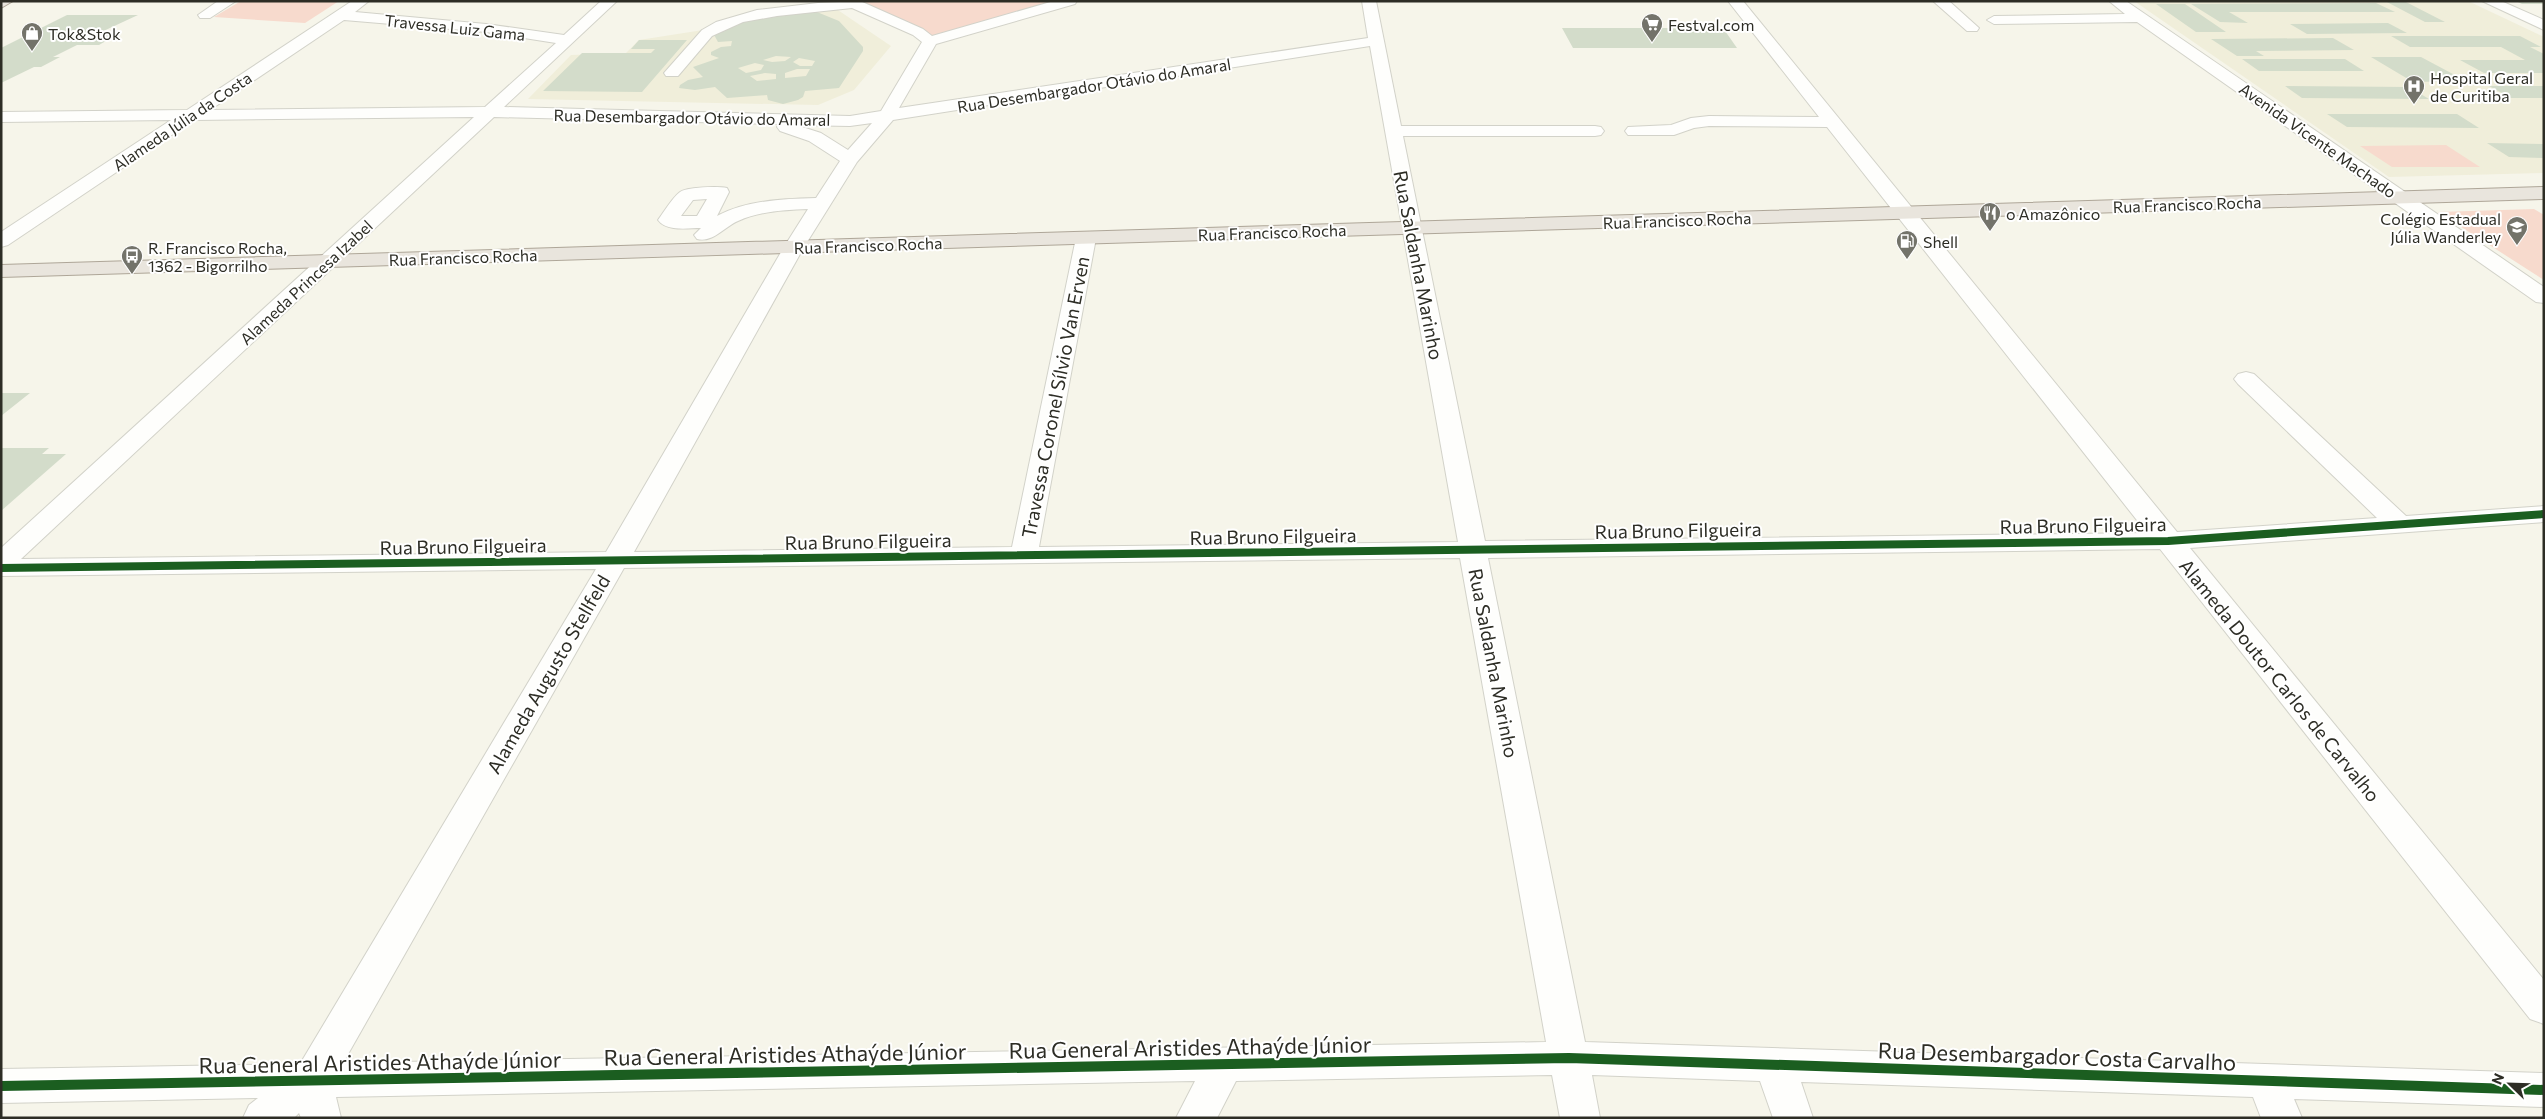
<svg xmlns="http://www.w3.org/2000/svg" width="2545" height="1119" font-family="Commissioner,sans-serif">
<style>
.built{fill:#f0eeda}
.green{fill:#f7dacd}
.building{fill:#d3dcca;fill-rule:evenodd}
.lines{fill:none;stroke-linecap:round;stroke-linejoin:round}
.minor-casing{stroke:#d2d2c9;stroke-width:2}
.major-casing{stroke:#aea698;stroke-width:2}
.minor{fill:#fefefc;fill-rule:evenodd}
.major{fill:#e9e5dd;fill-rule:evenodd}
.cycleway-far1-casing{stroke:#fff;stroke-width:11}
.cycleway-casing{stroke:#fff;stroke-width:13}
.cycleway-far1{stroke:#1b5e20;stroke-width:8}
.cycleway{stroke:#1b5e20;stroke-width:10}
.labels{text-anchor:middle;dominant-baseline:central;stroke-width:4;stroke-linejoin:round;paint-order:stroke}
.far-poi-label{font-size:16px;fill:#2d2d25;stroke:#fff;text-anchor:start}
.far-street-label{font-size:16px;fill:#2d2d25;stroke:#fff}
.street-label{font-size:19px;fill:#2d2d25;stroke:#fff}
.near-street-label{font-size:22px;fill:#2d2d25;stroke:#fff}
</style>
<rect width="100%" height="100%" fill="#f6f5ea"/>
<path class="built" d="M2134,1H2468L2544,37V173L2389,177Z
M826,2L891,46L854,90L818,105L528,99L571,55L626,53L639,40L703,30L761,12Z"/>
<path class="green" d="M241,1H339L305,23L214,17Z
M847,1H1070L930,41L918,32Z
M2446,145L2480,167H2392L2360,146Z
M2534,209L2544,215V280L2438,212Z"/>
<path class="building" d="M2385,1H2404L2445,22H2425Z
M2516,1H2544V4H2522Z
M2376,3L2395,12H2229L2248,23L2220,22L2191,4Z
M2156,4H2185L2226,32H2196Z
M812,10L839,21L863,47V51L839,88L805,91L803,97L798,100L783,104L768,100L767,95L727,98L715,87L695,90L679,88L680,85L688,80L703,77L693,67L719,58L711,55V52L721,47L731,46L732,41L718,42L713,33L736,22ZM776,56L791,57L785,61L772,62L763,60ZM799,58L815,61L812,66H800L793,62ZM755,63L764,65L761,70L746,73L738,68ZM797,69H810L806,76L785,78V73ZM765,73L776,74V79L757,81L750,76Z
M67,15H138L97,34H118L99,45H77L53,57H60L41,67H34L1,83V48Z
M2388,23L2407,33L2307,34L2290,24Z
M1562,28H1723L1737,48H1573Z
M2391,36H2520L2541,47H2530L2544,54V73H2484L2460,60H2525L2501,47H2410Z
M2333,38L2354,50L2256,51L2264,56H2237L2211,39Z
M639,40H687L642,92L543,91L582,53H651L655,49H631Z
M2371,57H2421L2466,81L2413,82Z
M2242,59H2345L2364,71H2259Z
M2285,86L2409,87L2429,99L2302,98Z
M2489,86H2544V98H2511Z
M2327,114H2457L2479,128L2347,127Z
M2487,143L2544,144V158L2509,157Z
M1,393H30L1,416Z
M1,448H49L42,454H66L1,511Z"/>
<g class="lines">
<g class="minor-casing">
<path id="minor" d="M218,1H236L210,18H200L198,15Z
M352,1H369L355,12L486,24L564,35L601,1H617L504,107L850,116L881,111L922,42L913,35L852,8L777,16L743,22L712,36L678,76H666L664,73L702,30L716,22L757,10L818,3L860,1L923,29L932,36L1054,1H1077L1075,4L936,44L899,108L1368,38L1362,1H1376L1401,126H1595L1601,127L1604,131L1601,135L1595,136H1403L1485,541L2147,533L1827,127L1709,126L1694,128L1674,135H1628L1625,131L1628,127L1671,125L1691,118L1709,116L1819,117L1728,1H1743L2177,532L2377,518L2238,384L2234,379L2238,374L2246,372L2254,374L2406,516L2544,506V522L2190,548L2544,980V1024L2530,1019L2160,549L1488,558L1585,1042L2544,1073V1107L2294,1099L2302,1118H2261L2253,1097L1801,1082L1813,1118H1773L1760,1081L1592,1075L1600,1118H1560L1552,1075L1236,1081L1217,1118H1176L1195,1081L336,1097L341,1118H301L299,1113L294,1118H243L249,1105L258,1098L1,1103V1069L300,1064L596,569L1,576V548L474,117L194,120L8,245L1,247V232L171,120L1,122V112L187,110ZM344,20L486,32L556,43L485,107L210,110ZM1370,46L1458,542L1039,547L1096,238L1093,234H1079L1076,238L1012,547L634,552L804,247L857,162L893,120ZM494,117L779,124L777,127L780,131L809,141L840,161L816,198C783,199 747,200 717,216L729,192L727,188C718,186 686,187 680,192C672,198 664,212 658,220C667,232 688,228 701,228L694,235L697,239C713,243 724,227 738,221C760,211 785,210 808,209L784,247L606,552L21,559ZM872,123L848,150L821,133L796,125L850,126ZM707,199L697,216H681L693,200ZM1460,558L1546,1042L343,1063L624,568Z
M1933,1H1949L1979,28L1977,31H1967Z
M2109,1H2126L2544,287V303L2536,302L2137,22L1994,24L1987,20L1994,16L2125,14Z
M2482,1H2501L2544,20V30Z"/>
</g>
<g class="major-casing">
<path id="major" d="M1,1H13L1,8Z
M2544,187V199L1,277V265Z"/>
</g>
<use href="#minor" class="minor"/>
<use href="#major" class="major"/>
<g class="cycleway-far1-casing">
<path id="cycleway-far1" d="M1,568L2168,541L2544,514"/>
</g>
<g class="cycleway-casing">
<path id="cycleway" d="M1,1086L1569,1058L2544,1090"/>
</g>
<use href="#cycleway-far1" class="cycleway-far1"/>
<use href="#cycleway" class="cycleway"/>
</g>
<defs>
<g id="supermarket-pin" transform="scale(1.125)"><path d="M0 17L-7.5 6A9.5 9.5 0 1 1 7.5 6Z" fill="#73736a" stroke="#fff"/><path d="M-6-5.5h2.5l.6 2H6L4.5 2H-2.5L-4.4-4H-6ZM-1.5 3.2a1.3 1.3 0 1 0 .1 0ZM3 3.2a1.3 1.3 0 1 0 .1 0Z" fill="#fff"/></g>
<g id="shop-pin" transform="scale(1.125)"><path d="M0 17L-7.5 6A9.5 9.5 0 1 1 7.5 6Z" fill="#73736a" stroke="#fff"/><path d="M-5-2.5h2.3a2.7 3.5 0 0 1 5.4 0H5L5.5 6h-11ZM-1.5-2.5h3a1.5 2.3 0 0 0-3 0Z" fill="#fff"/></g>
<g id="hospital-pin" transform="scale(1.125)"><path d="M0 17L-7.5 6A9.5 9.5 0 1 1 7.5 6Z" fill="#73736a" stroke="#fff"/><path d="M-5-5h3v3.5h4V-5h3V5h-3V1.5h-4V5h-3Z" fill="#fff"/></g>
<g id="restaurant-pin" transform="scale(1.125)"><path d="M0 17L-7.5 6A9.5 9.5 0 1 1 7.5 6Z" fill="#73736a" stroke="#fff"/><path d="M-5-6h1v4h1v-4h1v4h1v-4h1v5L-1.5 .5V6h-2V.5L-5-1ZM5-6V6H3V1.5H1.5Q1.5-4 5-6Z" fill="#fff"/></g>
<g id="school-pin" transform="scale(1.125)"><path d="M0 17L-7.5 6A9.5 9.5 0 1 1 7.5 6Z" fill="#73736a" stroke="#fff"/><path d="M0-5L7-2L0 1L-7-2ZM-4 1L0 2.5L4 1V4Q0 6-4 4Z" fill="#fff"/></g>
<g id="fuel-pin" transform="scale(1.125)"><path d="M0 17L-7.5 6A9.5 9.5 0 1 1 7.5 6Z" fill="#73736a" stroke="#fff"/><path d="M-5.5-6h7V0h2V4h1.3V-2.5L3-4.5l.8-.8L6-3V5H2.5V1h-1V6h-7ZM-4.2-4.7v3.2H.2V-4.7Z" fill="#fff"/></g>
<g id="bus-pin" transform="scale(1.125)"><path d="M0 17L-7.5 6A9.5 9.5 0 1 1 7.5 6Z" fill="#73736a" stroke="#fff"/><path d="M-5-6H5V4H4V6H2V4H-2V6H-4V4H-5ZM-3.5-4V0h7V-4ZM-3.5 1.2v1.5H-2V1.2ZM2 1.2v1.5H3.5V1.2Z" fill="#fff"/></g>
</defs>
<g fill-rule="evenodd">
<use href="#supermarket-pin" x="1652" y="24"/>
<use href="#shop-pin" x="32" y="33"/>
<use href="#hospital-pin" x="2414" y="86"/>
<use href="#restaurant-pin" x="1990" y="213"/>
<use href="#school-pin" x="2517" y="227"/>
<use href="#fuel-pin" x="1907" y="241"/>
<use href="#bus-pin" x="132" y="256"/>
</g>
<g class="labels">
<g class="far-poi-label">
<text x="1668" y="24">Festval.com</text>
<text x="48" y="33">Tok&amp;Stok</text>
<text x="2430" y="77">Hospital Geral<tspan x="2430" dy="18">de Curitiba</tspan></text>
<text x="2006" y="213">o Amazônico</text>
<text x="2501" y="218" text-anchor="end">Colégio Estadual<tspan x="2501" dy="18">Júlia Wanderley</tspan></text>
<text x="1923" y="241">Shell</text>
<text x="148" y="247">R. Francisco Rocha,<tspan x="148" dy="18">1362 - Bigorrilho</tspan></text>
</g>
<g class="far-street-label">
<text transform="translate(455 27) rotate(6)">Travessa Luiz Gama</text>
<text transform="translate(1094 85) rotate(-9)">Rua Desembargador Otávio do Amaral</text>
<text transform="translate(692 117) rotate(1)">Rua Desembargador Otávio do Amaral</text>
<text transform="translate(182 121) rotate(-34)">Alameda Júlia da Costa</text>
<text transform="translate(2318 140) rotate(35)">Avenida Vicente Machado</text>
<text transform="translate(2187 204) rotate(-2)">Rua Francisco Rocha</text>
<text transform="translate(1677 220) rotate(-2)">Rua Francisco Rocha</text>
<text transform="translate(1272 232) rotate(-2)">Rua Francisco Rocha</text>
<text transform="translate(868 245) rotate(-2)">Rua Francisco Rocha</text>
<text transform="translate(463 257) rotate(-2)">Rua Francisco Rocha</text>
<text transform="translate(306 282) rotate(-43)">Alameda Princesa Izabel</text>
</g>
<g class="street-label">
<text transform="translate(1419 265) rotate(79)">Rua Saldanha Marinho</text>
<text transform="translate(1055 397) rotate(-79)">Travessa Coronel Sílvio Van Erven</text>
<text transform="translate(2083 525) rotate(-1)">Rua Bruno Filgueira</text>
<text transform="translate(1678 530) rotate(-1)">Rua Bruno Filgueira</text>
<text transform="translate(1273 536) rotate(-1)">Rua Bruno Filgueira</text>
<text transform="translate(868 541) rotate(-1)">Rua Bruno Filgueira</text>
<text transform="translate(463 546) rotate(-1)">Rua Bruno Filgueira</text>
<text transform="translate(1494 663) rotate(79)">Rua Saldanha Marinho</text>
<text transform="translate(548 674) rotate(-60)">Alameda Augusto Stellfeld</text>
<text transform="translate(2280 680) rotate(51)">Alameda Doutor Carlos de Carvalho</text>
</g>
<g class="near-street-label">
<text transform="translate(1190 1047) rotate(-1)">Rua General Aristides Athaýde Júnior</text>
<text transform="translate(785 1054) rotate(-1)">Rua General Aristides Athaýde Júnior</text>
<text transform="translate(2057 1056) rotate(2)">Rua Desembargador Costa Carvalho</text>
<text transform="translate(380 1062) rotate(-1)">Rua General Aristides Athaýde Júnior</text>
</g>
</g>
<rect width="2545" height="1119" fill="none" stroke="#2d2d25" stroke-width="5"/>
<g transform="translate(2510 1084) rotate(293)" stroke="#ffffff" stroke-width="4" paint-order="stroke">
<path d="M0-4L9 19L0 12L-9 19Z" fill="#2d2d25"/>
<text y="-8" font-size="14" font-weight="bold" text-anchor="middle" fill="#2d2d25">N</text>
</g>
</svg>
